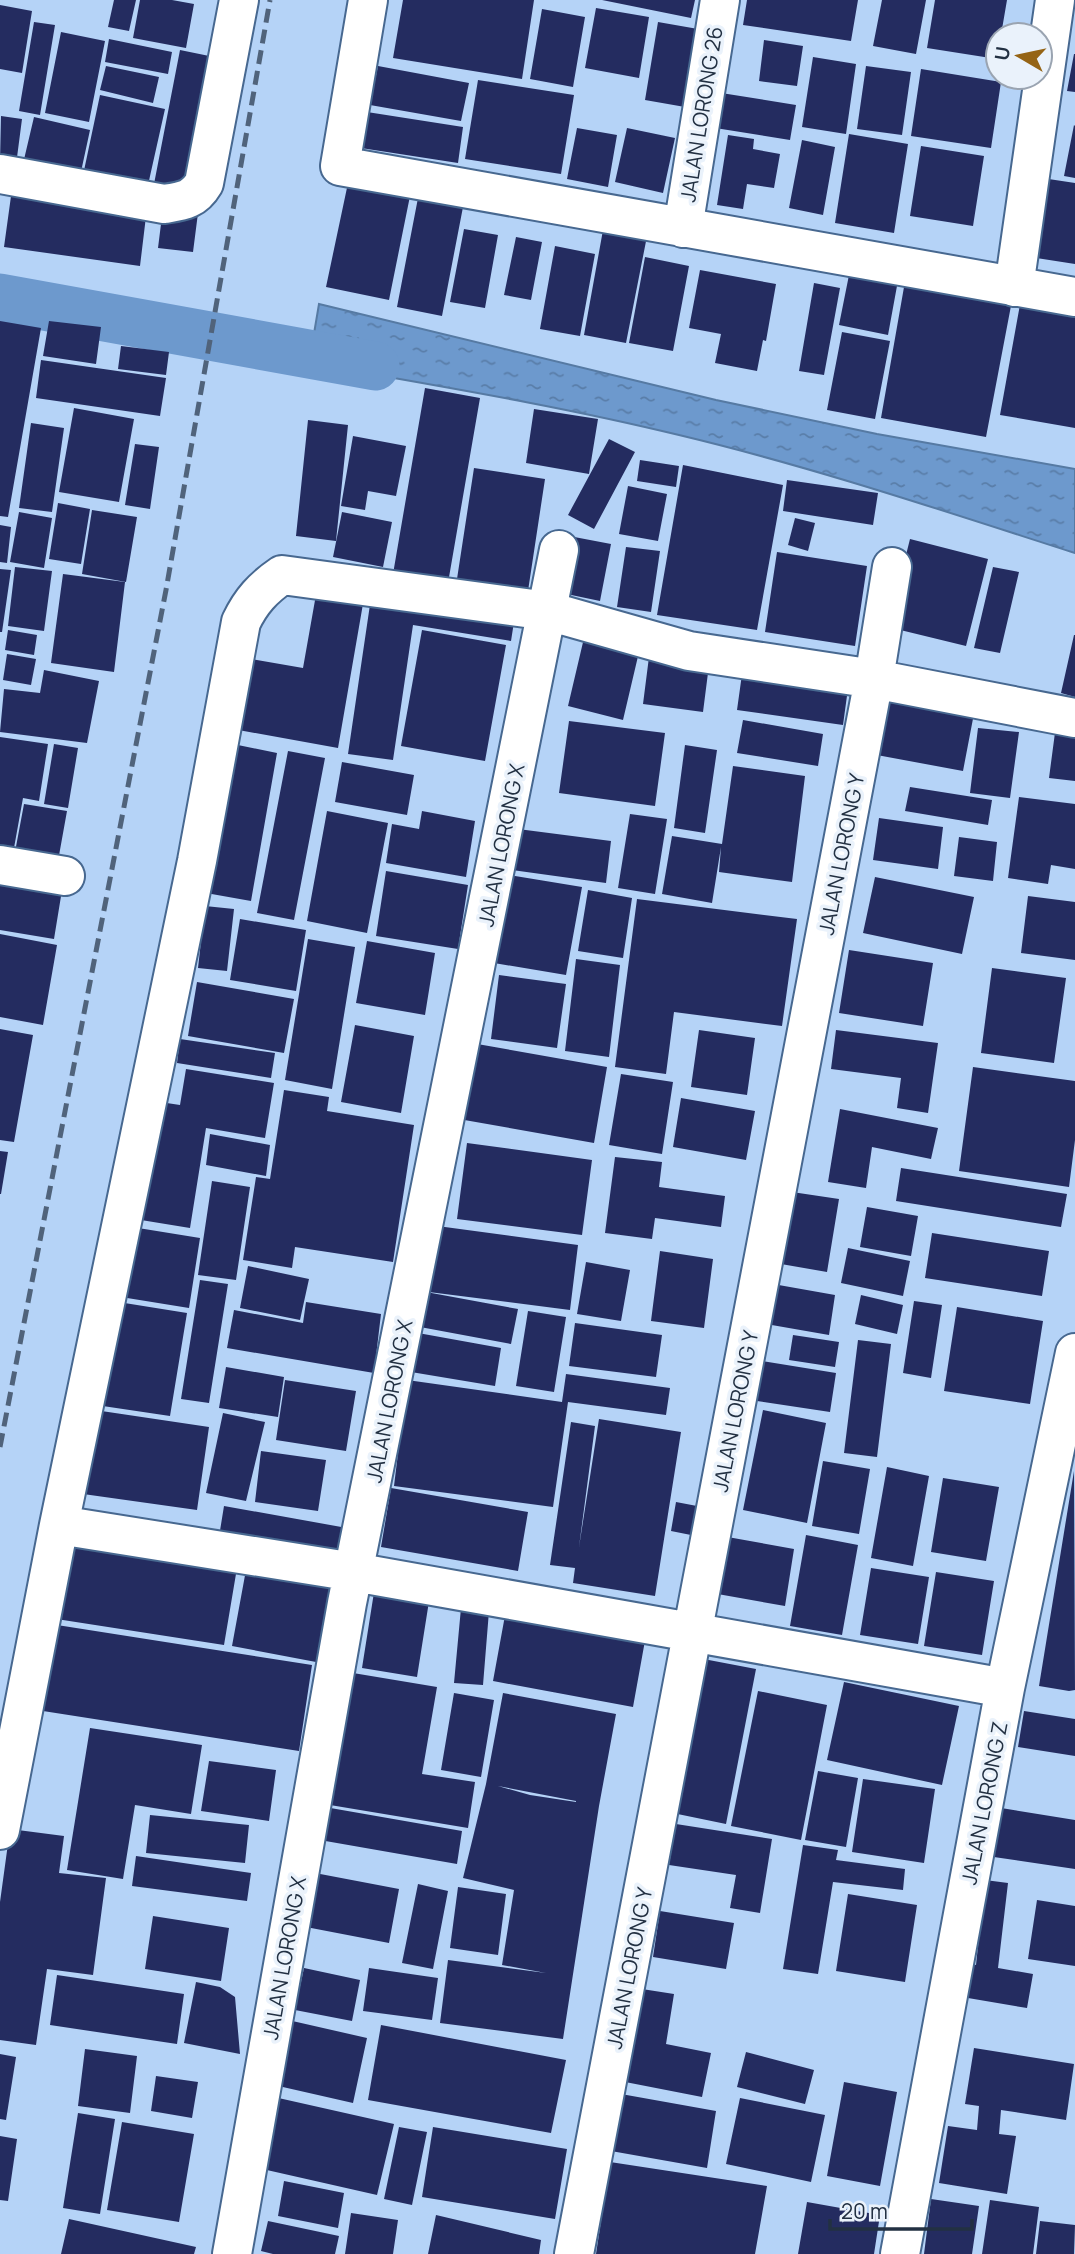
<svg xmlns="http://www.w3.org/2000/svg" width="1075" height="2254" font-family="Manrope,sans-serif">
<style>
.water{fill:url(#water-ripples);stroke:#567aa3;stroke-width:2}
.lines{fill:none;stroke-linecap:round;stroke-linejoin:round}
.canal{stroke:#6d99cd;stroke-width:49}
.building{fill:#242c60;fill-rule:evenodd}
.minor-casing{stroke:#476890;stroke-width:42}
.minor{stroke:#fff;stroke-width:38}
.rail{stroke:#50637b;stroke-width:5;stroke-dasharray:14 7;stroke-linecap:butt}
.labels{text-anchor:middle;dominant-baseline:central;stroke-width:7;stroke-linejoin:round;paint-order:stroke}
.street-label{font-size:21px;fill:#223042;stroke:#eaf2fb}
</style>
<defs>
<pattern id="water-ripples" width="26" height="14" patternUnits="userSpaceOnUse" patternTransform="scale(1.75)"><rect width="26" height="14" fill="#6d99cd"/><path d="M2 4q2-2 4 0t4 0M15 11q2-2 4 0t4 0" fill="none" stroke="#597da8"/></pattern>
</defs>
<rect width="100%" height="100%" fill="#b5d3f7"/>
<path class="water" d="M319,304L716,400L877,434L1075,469V553C944,511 813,467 679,435C556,405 432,385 309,363Z"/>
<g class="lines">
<path class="canal" d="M0,298L375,366"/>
</g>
<path class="building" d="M114,0H136L129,31L108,27Z
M140,0H172L194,4L186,48L133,38Z
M403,0H534L522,79L393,58Z
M602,0H695L691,18Z
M747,0H858L851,41L743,25Z
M882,0H926L916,54L873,46Z
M935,0H1007L1001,35H998L997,59L927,48Z
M0,5L32,11L22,73L0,69Z
M596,8L649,17L639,78L585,68Z
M542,9L585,17L573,87L530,79Z
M34,22L55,25L40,115L19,111Z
M658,22L698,29L685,107L645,100Z
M61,32L105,41L89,122L45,113Z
M109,39L172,52L168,74L105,62Z
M764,40L803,46L797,86L759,81Z
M180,50L219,58L193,191L154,184Z
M1074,54H1075V92L1067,91Z
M813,57L856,64L846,134L802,127Z
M106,66L159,77L153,103L100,90Z
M378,66L469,83L461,121L370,105Z
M866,66L911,72L902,135L857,129Z
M921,69L1001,82L991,148L911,136Z
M478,80L574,95L561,174L465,159Z
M715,92L796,105L790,140L709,127Z
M100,95L165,109L146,194L82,180Z
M367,112L463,127L458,163L361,148Z
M1,116L22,119L16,165L0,162Z
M34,117L90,130L79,181L22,168Z
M1074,125L1075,126V178L1064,176Z
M577,128L617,135L608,187L567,179Z
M627,128L675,138L663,193L615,182Z
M849,134L908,144L894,233L835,223Z
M728,135L754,139L753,149L780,154L774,188L747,184L743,209L717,205Z
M802,140L835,147L823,215L789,208Z
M921,146L984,156L973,226L910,216Z
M1042,178L1075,183V264L1030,257Z
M348,183L410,196L389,300L326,287Z
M12,189L147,208L140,266L4,247Z
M418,198L463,207L442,316L397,307Z
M163,208L198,213L193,252L158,248Z
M605,219L649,226L626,343L584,335Z
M464,229L498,235L485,308L450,302Z
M516,237L542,242L531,300L504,295Z
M555,246L595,254L580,336L540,329Z
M645,257L689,266L673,351L629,343Z
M851,265L899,275L888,335L839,325Z
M700,270L776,284L766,341L763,340L757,371L715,363L721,334L689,328Z
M907,270L1014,290L986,437L881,418Z
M814,283L840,288L824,375L799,371Z
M1021,299L1075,308V428L1000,415Z
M0,321L41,328L8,517L0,516Z
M49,321L101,327L96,364L43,356Z
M842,332L890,341L875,419L827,410Z
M121,346L169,352L166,375L118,369Z
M41,360L166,378L160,416L36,398Z
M425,388L480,398L448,583L393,574Z
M74,408L134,419L119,502L59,492Z
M534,409L598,419L589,474L526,463Z
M308,420L348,425L336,541L296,536Z
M31,423L64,428L52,512L19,508Z
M353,436L406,446L396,496L368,491L365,510L341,506Z
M609,439L635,452L594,529L568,515Z
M135,444L159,447L150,509L125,505Z
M640,460L679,466L676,487L637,481Z
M683,465L783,485L757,630L657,615Z
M474,468L545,479L528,591L457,579Z
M787,480L878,493L873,525L783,511Z
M628,486L667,494L658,541L619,534Z
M58,503L90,509L81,564L49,559Z
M92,510L137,517L126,582L82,574Z
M19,512L52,518L44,568L10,562Z
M342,512L392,522L383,567L333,557Z
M795,518L815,523L808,551L788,545Z
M0,525L11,527L7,563L0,562Z
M569,536L611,544L600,601L557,592Z
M910,539L988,559L966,646L888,627Z
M626,547L660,551L651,612L617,607Z
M777,552L867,566L855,646L765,632Z
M15,567L52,571L44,631L8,626Z
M993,567L1019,572L1000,653L974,648Z
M0,569L11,570L2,632H0Z
M63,574L125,582L114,672L51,663Z
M317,589L364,598L338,748L233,729L246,658L303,668Z
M372,591L516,609L511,641L413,625L393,760L348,754Z
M8,630L37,635L34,655L5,650Z
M422,630L506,645L485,761L401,746Z
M1074,635H1075V697L1061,693Z
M584,638L639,652L623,720L568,706Z
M7,654L36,659L31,685L3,680Z
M649,657L709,665L703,712L643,704Z
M743,667L849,681L843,725L737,710Z
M44,670L99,681L87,743L0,732L4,689L40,693Z
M878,684L976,703L963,771L866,753Z
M743,720L823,734L818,766L737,753Z
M569,721L665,733L655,806L559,793Z
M1056,725L1075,727V781L1049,778Z
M978,728L1019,732L1010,798L970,793Z
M0,737L48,744L39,801L23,798L12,859L0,857Z
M54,744L78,748L68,808L44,804Z
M233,744L277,753L251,901L206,893Z
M685,745L717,750L705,833L674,828Z
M288,751L325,758L294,920L257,913Z
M342,762L414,775L407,815L335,802Z
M733,766L805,776L792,882L719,872L721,847L712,903L662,894L672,836L722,844Z
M910,787L992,800L988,825L905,811Z
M1019,797L1075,804V869L1051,865L1048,884L1008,878Z
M24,804L67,811L58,861L15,852Z
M327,811L388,823L367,933L307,921Z
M422,811L475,821L466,877L386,863L392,824L419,829Z
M630,814L667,819L655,894L618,888Z
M879,818L943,827L938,869L873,860Z
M518,829L611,841L606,883L512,870Z
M959,837L997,842L993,881L954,876Z
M386,871L468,885L458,949L376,936Z
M0,873L63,884L54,939L0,930Z
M509,875L582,887L566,975L494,963Z
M875,877L974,897L962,954L863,933Z
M588,890L632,898L623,958L578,951Z
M1028,896L1075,902V960L1021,953Z
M637,899L797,919L782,1026L674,1012L666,1074L615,1067Z
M205,906L234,909L227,971L198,968Z
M240,919L306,930L296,991L230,980Z
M0,934L57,945L43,1025L0,1017Z
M308,939L355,947L332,1089L285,1080Z
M367,941L435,953L425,1015L356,1003Z
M849,950L933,963L923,1026L839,1013Z
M576,959L620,965L609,1057L565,1051Z
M992,968L1066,978L1054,1063L981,1053Z
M499,975L566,984L557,1048L491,1039Z
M197,982L294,999L284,1053L188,1036Z
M355,1025L414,1036L401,1113L341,1102Z
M0,1029L33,1035L14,1142L0,1140Z
M699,1030L755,1038L747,1095L691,1087Z
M836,1030L938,1043L928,1113L897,1108L901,1078L831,1069Z
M180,1039L275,1053L271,1078L177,1063Z
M466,1042L607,1067L594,1143L453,1118Z
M973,1067L1075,1081V1140L1069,1187L959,1171Z
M186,1069L274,1083L265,1138L206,1128L190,1228L141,1220L160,1102L180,1105Z
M621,1074L673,1082L662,1154L609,1145Z
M284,1090L329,1097L327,1111L414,1125L393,1262L295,1247L292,1268L243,1260L256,1177L270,1179Z
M681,1098L755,1111L746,1160L673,1147Z
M840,1109L938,1128L931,1159L872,1147L866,1188L828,1182Z
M210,1134L270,1145L266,1176L206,1165Z
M467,1143L592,1160L582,1235L457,1219Z
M0,1151L8,1152L1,1194H0Z
M615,1157L662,1162L659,1187L725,1196L721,1227L655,1218L652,1239L605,1233Z
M901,1168L1067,1194L1061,1227L896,1201Z
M212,1181L250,1187L236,1280L198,1275Z
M792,1192L839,1199L827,1272L781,1264Z
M867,1207L918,1216L911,1256L860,1247Z
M430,1225L578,1245L570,1310L421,1291Z
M132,1227L200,1238L189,1308L121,1297Z
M932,1233L1049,1251L1042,1296L925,1278Z
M848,1248L910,1261L903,1296L841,1283Z
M660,1251L713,1259L704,1328L651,1321Z
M586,1262L630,1270L621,1321L577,1314Z
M248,1266L309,1279L300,1320L240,1308Z
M200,1280L228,1284L209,1403L181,1399Z
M773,1284L835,1295L829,1335L766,1324Z
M426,1292L518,1309L511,1344L420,1327Z
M861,1295L903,1305L897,1334L855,1324Z
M112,1301L187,1313L170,1416L96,1405Z
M914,1301L942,1305L931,1378L903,1373Z
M306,1302L381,1314L374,1373L227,1348L234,1310L303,1323Z
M957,1307L1043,1321L1030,1404L944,1391Z
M528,1311L566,1317L554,1392L516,1386Z
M575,1323L662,1335L656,1377L569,1366Z
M418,1333L501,1348L495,1386L411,1372Z
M793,1335L839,1342L835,1367L789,1360Z
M858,1340L891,1344L877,1457L844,1453Z
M756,1360L836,1373L830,1412L750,1400Z
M226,1367L284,1377L278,1417L219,1408Z
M566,1374L670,1388L666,1415L568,1402L553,1507L394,1486L407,1380L562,1402Z
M285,1380L356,1391L346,1451L276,1440Z
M88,1409L209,1427L197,1510L76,1493Z
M763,1410L826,1423L807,1523L743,1510Z
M223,1413L265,1422L246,1501L206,1493Z
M599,1419L681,1432L655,1596L573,1583L575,1568L550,1565L571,1422L595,1426L579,1547Z
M261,1451L326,1460L318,1511L255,1502Z
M823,1461L870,1469L859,1534L812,1526Z
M887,1467L929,1476L913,1566L871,1558Z
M1074,1471L1075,1690L1069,1691L1039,1686Z
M943,1478L999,1487L986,1561L931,1552Z
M391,1488L528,1512L518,1571L381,1547Z
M676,1502L697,1506L691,1535L671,1531Z
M224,1506L347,1528L340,1564L218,1543Z
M63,1535L238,1562L224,1645L50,1618Z
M806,1535L858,1545L842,1635L790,1626Z
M722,1536L794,1549L785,1606L712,1593Z
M248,1559L332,1574L316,1662L232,1646Z
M871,1568L929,1577L918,1644L860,1635Z
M936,1572L994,1581L982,1655L924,1646Z
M375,1586L430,1595L417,1677L362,1668Z
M461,1608L489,1611L483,1685L454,1683Z
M506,1610L646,1635L633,1707L493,1681Z
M57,1625L312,1665L299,1751L43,1711Z
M693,1657L756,1669L726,1824L663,1811Z
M347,1672L437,1687L422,1774L475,1782L468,1828L324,1804Z
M844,1682L959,1706L942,1785L827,1760Z
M758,1691L827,1705L801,1840L731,1826Z
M454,1693L494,1700L481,1777L441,1770Z
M503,1693L616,1714L599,1806L563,2039L440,2023L448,1960L546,1973L502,1965L514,1890L463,1878L486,1784ZM498,1786L576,1801V1802L530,1795Z
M1024,1711L1075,1719V1756L1018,1747Z
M90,1728L202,1745L191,1814L135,1805L123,1879L67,1870Z
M209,1761L276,1770L269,1821L201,1811Z
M818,1771L858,1778L846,1847L805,1840Z
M863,1779L935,1789L924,1863L852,1852Z
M319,1806L462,1831L457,1864L314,1839Z
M995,1807L1075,1820V1869L987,1856Z
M150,1815L249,1825L245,1863L146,1853Z
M676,1824L772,1839L760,1913L730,1908L736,1875L669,1865Z
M10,1829L64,1836L59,1873L106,1878L93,1975L47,1969L36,2045L0,2040V1902Z
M803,1845L838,1850L836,1860L905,1869L903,1890L833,1882L818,1974L783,1969Z
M136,1856L251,1873L247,1901L132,1886Z
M315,1873L399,1889L389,1943L306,1927Z
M985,1880L1008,1883L998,1968L1033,1974L1027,2008L968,1998L973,1964L976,1965Z
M418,1884L448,1891L433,1969L402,1963Z
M458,1887L506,1894L498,1955L450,1948Z
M848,1894L917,1905L905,1982L836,1971Z
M1037,1900L1075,1906V1966L1028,1959Z
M660,1911L734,1923L726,1969L653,1957Z
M153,1916L229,1928L221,1981L145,1969Z
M304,1968L360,1980L352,2021L295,2010Z
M369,1968L438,1978L432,2020L363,2011Z
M57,1975L184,1994L177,2044L50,2025Z
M196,1982L220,1987L235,1997L240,2054L184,2043Z
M629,1987L674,1994L666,2044L711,2053L702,2097L615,2080Z
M288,2020L367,2038L353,2103L274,2085Z
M381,2025L566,2060L551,2133L368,2100Z
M974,2048L1074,2064L1066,2120L1001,2110L999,2134L1016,2136L1007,2194L939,2183L948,2126L977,2130L979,2106L965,2104Z
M85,2049L137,2056L130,2113L78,2106Z
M746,2052L814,2070L805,2104L737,2087Z
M0,2054L16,2057L6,2120L0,2119Z
M156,2076L198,2082L192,2118L151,2111Z
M844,2082L897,2092L880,2186L827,2176Z
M621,2094L716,2111L707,2168L611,2151Z
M274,2097L394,2124L377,2195L258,2168Z
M740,2098L825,2115L811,2182L726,2164Z
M78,2113L115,2119L100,2214L63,2208Z
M122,2122L194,2134L179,2222L107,2210Z
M399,2127L427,2132L412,2205L384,2199Z
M433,2127L567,2149L555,2219L422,2197Z
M0,2136L17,2139L8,2201L0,2200Z
M610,2162L767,2186L755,2254H596Z
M284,2181L344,2193L338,2228L278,2216Z
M931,2199L979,2206L972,2254H924Z
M990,2200L1039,2207L1033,2254H982Z
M807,2202L880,2215L874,2254H798Z
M351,2213L398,2220L393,2254H345Z
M436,2215L541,2240L539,2254H428Z
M69,2219L196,2247L194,2254H61Z
M268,2221L339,2236L335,2254H273L261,2251Z
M1040,2221L1075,2225L1074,2254H1036Z"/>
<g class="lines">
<g class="minor-casing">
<path id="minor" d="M368,0L340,166L1075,297
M0,174L164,204C183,201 194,200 204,183L239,0
M683,228L720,0
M1014,287L1055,0
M0,865L65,876
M59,1525L354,1572L1005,1688
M0,1830L59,1525L197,861L241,622C251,601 263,588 282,575L548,611L689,651L874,679L1075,718
M232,2254L347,1603L559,550
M574,2254L874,679L892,567
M900,2254L1005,1688L1075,1353"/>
</g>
<use href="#minor" class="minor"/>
<path class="rail" d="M0,1447L166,590L270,0"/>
</g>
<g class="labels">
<g class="street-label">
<text transform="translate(701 114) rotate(-81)">JALAN LORONG 26</text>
<text transform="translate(501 845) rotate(-79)">JALAN LORONG X</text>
<text transform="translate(841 854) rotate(-79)">JALAN LORONG Y</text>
<text transform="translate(389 1401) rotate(-79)">JALAN LORONG X</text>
<text transform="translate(735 1411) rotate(-79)">JALAN LORONG Y</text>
<text transform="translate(984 1803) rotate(-79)">JALAN LORONG Z</text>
<text transform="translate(284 1958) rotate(-80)">JALAN LORONG X</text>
<text transform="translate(629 1968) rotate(-79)">JALAN LORONG Y</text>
</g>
</g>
<g transform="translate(1019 56) rotate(279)"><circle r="33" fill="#eaf2fb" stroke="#9aa4b1" stroke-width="2"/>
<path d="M0-5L12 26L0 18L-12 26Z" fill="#956415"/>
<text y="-10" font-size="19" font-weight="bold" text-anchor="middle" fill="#223042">U</text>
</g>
<path d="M830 2219v10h142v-10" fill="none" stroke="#223042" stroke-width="3.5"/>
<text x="841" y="2219" font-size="21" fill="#223042" stroke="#eaf2fb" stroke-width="5" paint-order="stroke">20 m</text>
</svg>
